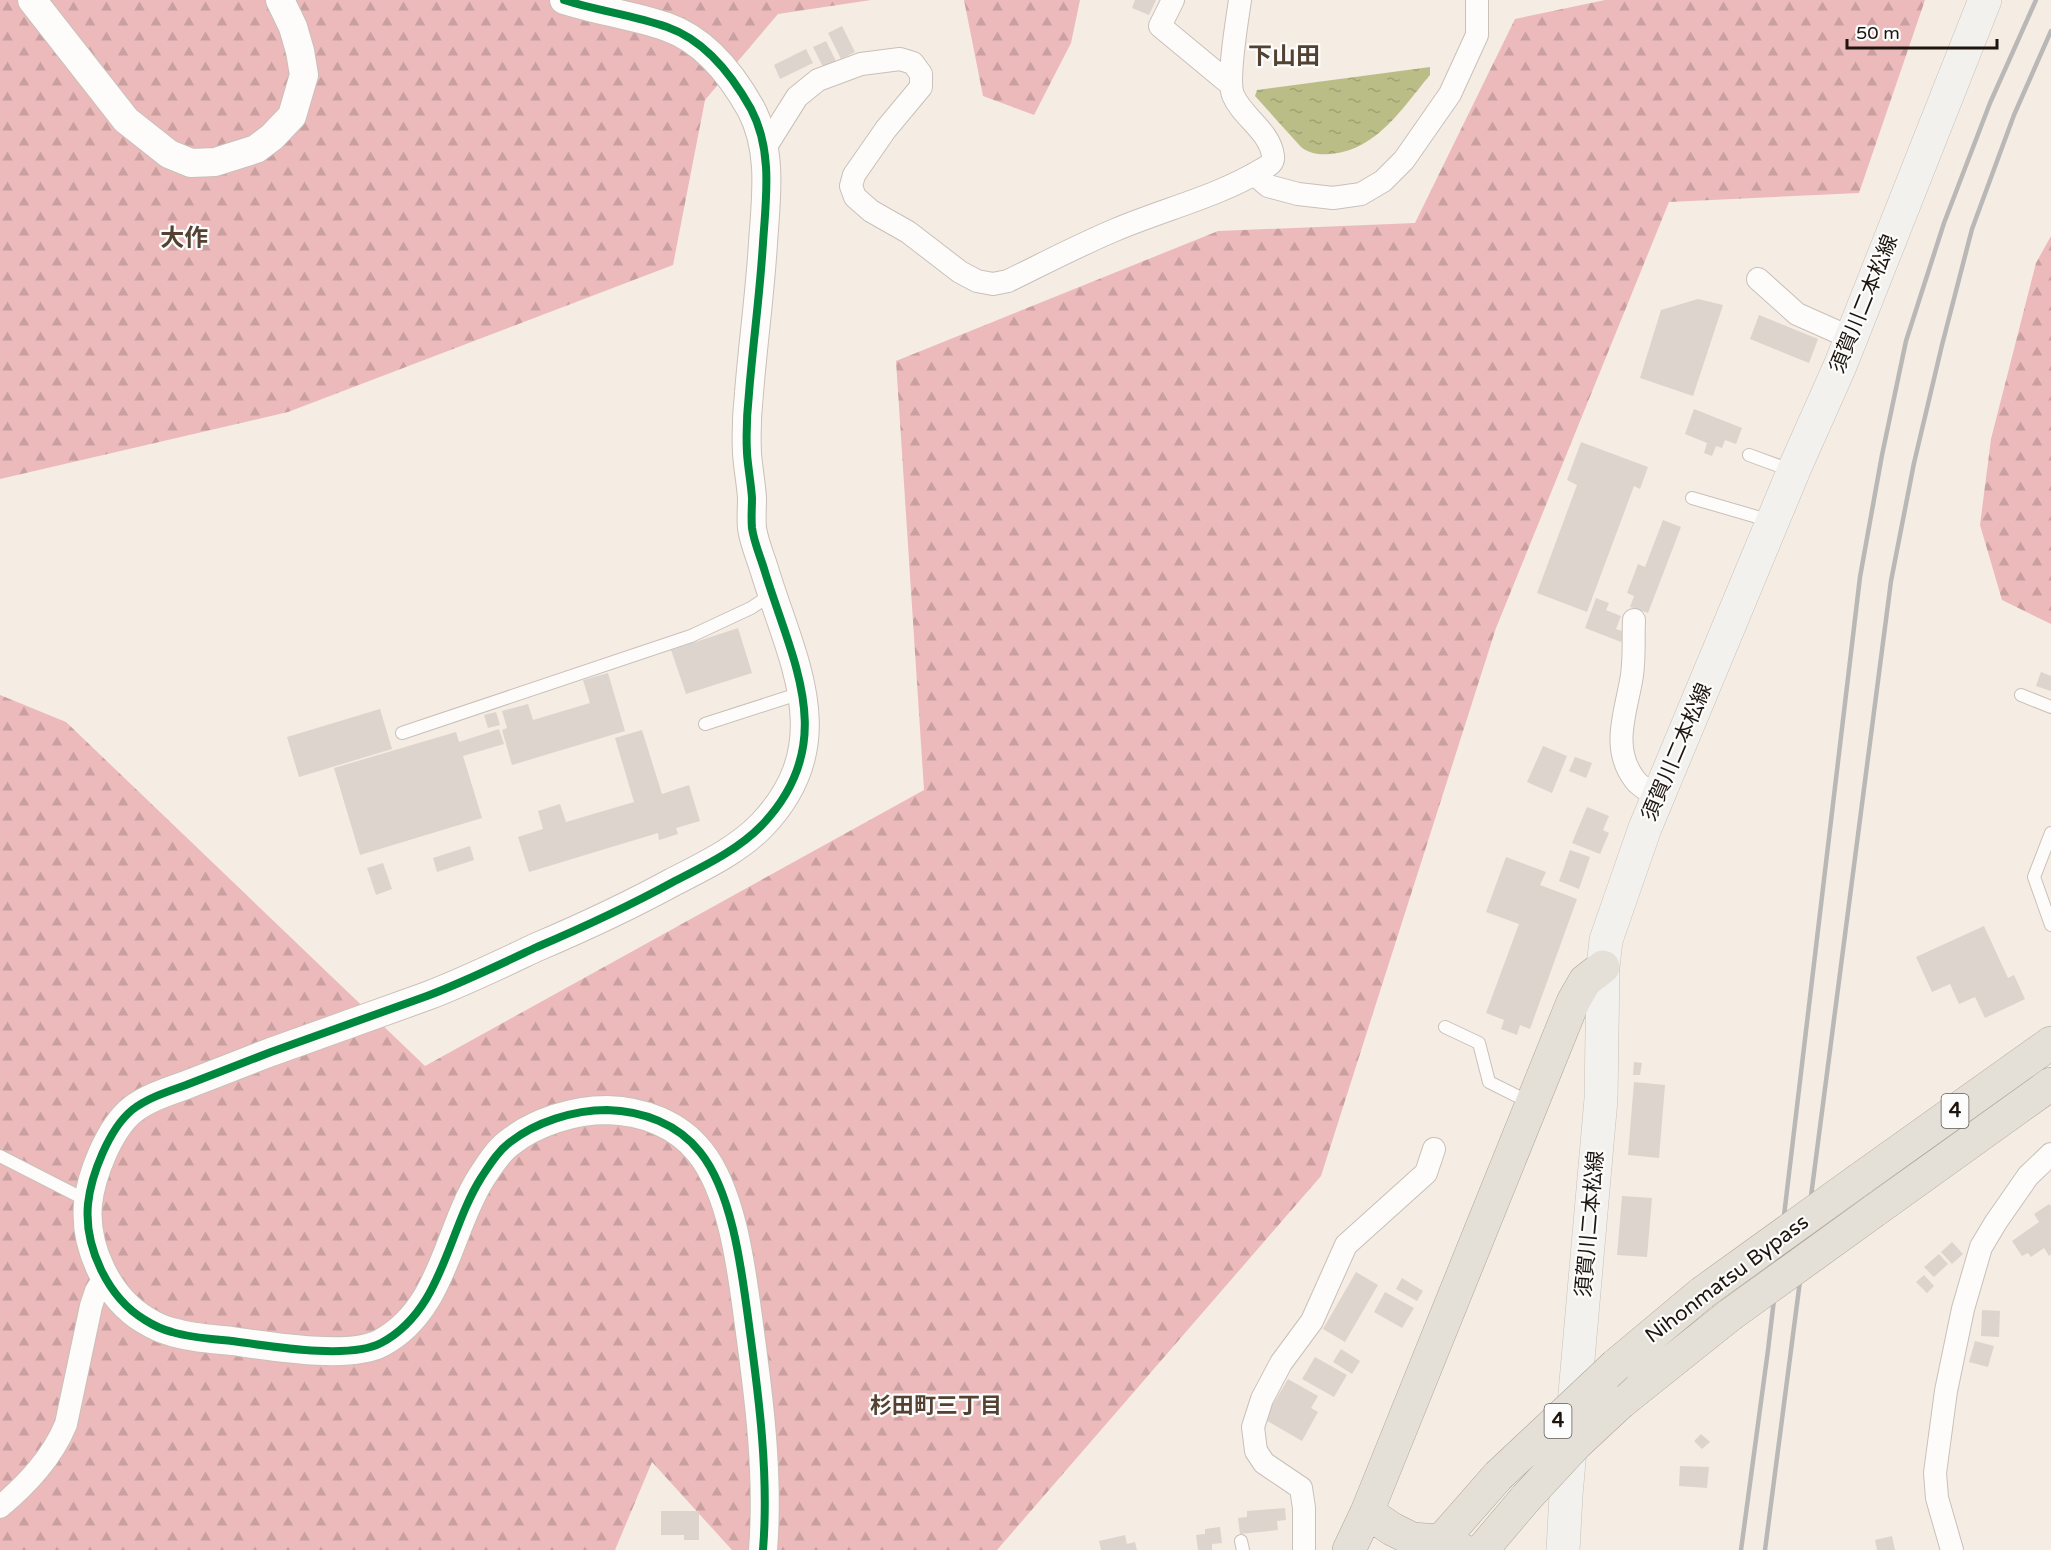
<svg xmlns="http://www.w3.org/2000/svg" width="2051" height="1550" font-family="'Varela Round','Noto Sans JP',sans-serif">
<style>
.forest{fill:url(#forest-firs)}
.water{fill:url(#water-ripples)}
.building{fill:#ddd4ce}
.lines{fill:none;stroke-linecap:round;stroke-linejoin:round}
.service-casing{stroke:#c8c0b9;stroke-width:14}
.minor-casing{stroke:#c8c0b9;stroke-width:24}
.tertiary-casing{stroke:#c8c0b9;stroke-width:30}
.secondary-casing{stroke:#c8c0b9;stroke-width:34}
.trunk-casing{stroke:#aca497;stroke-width:34}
.service{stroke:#fefcfb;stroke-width:12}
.minor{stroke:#fefcfb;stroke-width:22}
.tertiary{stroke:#fefcfb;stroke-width:28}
.secondary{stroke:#f3f1ee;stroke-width:33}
.trunk{stroke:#e4e0d8;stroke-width:33}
.rail{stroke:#bab8b6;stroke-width:4.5}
.trunk-bridge-casing{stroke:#aca497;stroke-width:34;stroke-linecap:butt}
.trunk-bridge{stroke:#e4e0d8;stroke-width:33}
.cycleway-casing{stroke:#fcfcfc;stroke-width:11}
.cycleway{stroke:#00873e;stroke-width:8}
.labels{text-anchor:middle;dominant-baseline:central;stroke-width:4.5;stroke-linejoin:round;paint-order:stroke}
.shield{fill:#fcfcfc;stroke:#605a55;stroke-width:1.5}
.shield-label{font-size:20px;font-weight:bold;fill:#1d150e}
.street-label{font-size:21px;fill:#1d150e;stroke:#fcfcfc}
.neighbourhood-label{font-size:22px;font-weight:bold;fill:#534131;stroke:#fcfcfc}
.quarter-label{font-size:24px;font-weight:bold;fill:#534131;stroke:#fcfcfc}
</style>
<defs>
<pattern id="forest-firs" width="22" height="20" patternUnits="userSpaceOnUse" patternTransform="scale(1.5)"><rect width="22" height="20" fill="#ecbabb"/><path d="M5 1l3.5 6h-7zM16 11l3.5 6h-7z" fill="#ca9fa0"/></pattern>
<pattern id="water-ripples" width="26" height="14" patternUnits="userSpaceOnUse" patternTransform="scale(1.5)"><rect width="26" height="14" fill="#babe86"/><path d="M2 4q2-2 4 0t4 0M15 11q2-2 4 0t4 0" fill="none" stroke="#9fa272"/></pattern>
</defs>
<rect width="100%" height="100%" fill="#f5ece3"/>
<path class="forest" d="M0,0H871L778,14L705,100L673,265L288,412L0,479Z
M964,0H1080L1071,43L1034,115L983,96Z
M1605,0H1925L1859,193L1669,202L1496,628L1321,1176L997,1550H732L652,1462L615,1550H0V695L66,722L425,1066L924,790L896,361L1218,231L1415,223L1515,19Z
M2051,236V624L2002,600L1980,525L1991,439L2036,263Z"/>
<path class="water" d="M1430,67V75C1403,107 1377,150 1331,154C1320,155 1310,154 1301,147L1255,96L1257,90Z"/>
<path class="building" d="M1135,0H1156L1149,15L1132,8Z
M842,26L855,52L841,59L828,33Z
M826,41L836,61L823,67L813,47Z
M806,49L813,63L780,79L774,65Z
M1698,299L1723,305L1693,396L1640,378L1661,310Z
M1759,315L1818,339L1809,363L1750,339Z
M1694,409L1742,428L1736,444L1725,440L1722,448L1716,446L1712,456L1704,453L1707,443L1685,434Z
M1581,442L1648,467L1640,489L1634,486L1587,612L1537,593L1577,485L1567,480Z
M1663,520L1681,527L1648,613L1630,607L1634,596L1627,593L1638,564L1645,567Z
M1596,598L1609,603L1606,610L1621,616L1616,629L1625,632L1621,642L1585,628Z
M738,628L752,673L686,694L671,650Z
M2041,672L2051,676V691L2036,686Z
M608,673L625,731L512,765L502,730L507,728L502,711L528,704L533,720L590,703L583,680Z
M380,709L392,749L299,777L287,737Z
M496,712L500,725L488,728L484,715Z
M499,729L504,744L463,756L482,818L360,855L334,768L456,732L459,742Z
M642,730L662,794L689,785L700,821L676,828L678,834L659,840L658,833L529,872L518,837L543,829L538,811L560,804L566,822L634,802L615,738Z
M1543,746L1567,756L1552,793L1527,782Z
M1575,757L1592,763L1586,778L1569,771Z
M1587,807L1609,816L1603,830L1609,833L1600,854L1572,843Z
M470,846L474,860L437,872L433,858Z
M1570,850L1590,857L1579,889L1559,881Z
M1506,857L1546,872L1540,885L1577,899L1530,1029L1520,1025L1517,1035L1501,1029L1504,1020L1486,1013L1519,924L1486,912Z
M383,863L392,889L376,895L367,868Z
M1984,926L2008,978L2014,975L2025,999L1985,1018L1975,997L1959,1004L1950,984L1932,992L1916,957Z
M1634,1062L1642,1063L1640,1075H1633Z
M1634,1082L1665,1085L1659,1158L1628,1155Z
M1622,1196L1652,1198L1647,1257L1617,1255Z
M2049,1204L2051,1206V1254L2049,1256L2044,1248L2031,1257L2028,1253L2022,1256L2012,1241L2039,1222L2034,1214Z
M1952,1242L1963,1254L1952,1264L1941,1252Z
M1939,1254L1948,1264L1934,1277L1924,1267Z
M1356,1272L1378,1285L1345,1342L1323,1329Z
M1924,1275L1934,1286L1927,1293L1916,1282Z
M1402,1278L1423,1291L1417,1301L1396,1289Z
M1385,1292L1414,1308L1402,1328L1374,1312Z
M1982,1310L2000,1311L1999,1337L1981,1336Z
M1975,1341L1994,1346L1988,1367L1969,1362Z
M1341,1349L1360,1361L1352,1374L1333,1362Z
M1315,1357L1347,1375L1334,1397L1302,1379Z
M1288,1379L1318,1396L1311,1408L1318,1412L1302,1441L1264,1419Z
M1701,1434L1710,1442L1702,1449L1694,1441Z
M1680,1466L1709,1467L1707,1488L1679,1486Z
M1285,1508L1286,1520L1277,1521L1278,1530L1240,1534L1238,1518L1247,1517V1511Z
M661,1511H699V1540H684V1535H661Z
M1220,1527L1222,1543L1212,1544V1550H1198L1196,1535L1205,1534V1529Z
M1125,1535L1127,1544L1135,1542L1137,1550H1101L1099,1541Z
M1892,1536L1895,1550H1877L1875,1540Z"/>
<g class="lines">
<g class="service-casing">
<path id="service" d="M1749,455L1793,471
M1692,498L1771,521
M2021,695L2051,707
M705,724L801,693
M402,733L691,636L751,608L772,594
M2051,833L2034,877L2051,925
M1445,1027L1479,1043L1489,1082L1531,1103
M0,1156L88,1201
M1241,1541L1243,1550"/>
</g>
<g class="minor-casing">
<path id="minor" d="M1173,0L1160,26L1230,84
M765,148L797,97L818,80L861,64L900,59L913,63L921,74V87L886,129L854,175L851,186L855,197L871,211L908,232L960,272L977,281L993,284L1008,281C1043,264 1079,245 1115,230C1164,209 1217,197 1263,169C1268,166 1274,163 1273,156C1270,131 1242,117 1233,95C1227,79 1237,21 1240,0
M1254,174L1268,186L1298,194L1333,198L1361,194L1383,181L1404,160L1450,94L1477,35V0
M1758,279L1797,314L1851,338
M1634,620C1633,640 1635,662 1631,681C1625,715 1611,749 1635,780C1640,787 1651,792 1658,797
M0,1507C27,1484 52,1458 66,1424L91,1306L96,1291L105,1277
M1304,1550V1508L1301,1488L1264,1463L1256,1451L1253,1427L1262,1399L1281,1363L1312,1321L1346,1245L1426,1173L1434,1149
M1952,1550L1937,1498L1935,1473L1946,1391L1963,1309L1981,1247L1996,1222L2028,1176L2051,1154"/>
</g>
<g class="tertiary-casing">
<path id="tertiary" d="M32,0L126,120L169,154L191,163L215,162L256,149L272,137L292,116L304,75L300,51L293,27L280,0
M564,0C598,11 633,15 667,27C704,40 732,75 751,109C773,151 766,198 763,243C760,293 753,343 749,393C747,412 746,433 747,453C748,468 751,483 752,498C752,508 751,518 752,528C754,543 761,558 765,572C793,663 840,743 762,825C738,850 704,866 673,882C629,906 584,927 537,947C501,964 464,982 427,996C375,1015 323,1033 271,1052C243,1063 214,1074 186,1085C169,1091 147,1098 132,1110C109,1129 91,1175 88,1204C84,1247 108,1298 145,1320C153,1325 164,1330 172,1332C192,1338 212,1339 232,1341C269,1346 349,1360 381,1343C443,1310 447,1232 481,1178C489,1166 497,1152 509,1143C535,1122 574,1110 607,1110C643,1111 678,1124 700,1152C733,1193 742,1273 749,1325C759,1398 769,1475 763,1550"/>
</g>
<g class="secondary-casing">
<path id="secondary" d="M1563,1550L1566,1495L1601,1099L1603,967L1606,940L1645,828L1796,465L1840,366L1985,0"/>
</g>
<g class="trunk-casing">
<path id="trunk" d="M1860,1179L2051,1043
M1874,1211L2051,1084
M1616,1365L1702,1293
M1620,1403L1730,1315
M1367,1512L1392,1529L1412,1539L1440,1541L1462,1550
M1349,1550L1367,1512L1573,1002L1585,981L1603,967
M1433,1550L1498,1476
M1482,1550L1526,1498"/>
</g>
<use href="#service" class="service"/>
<use href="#minor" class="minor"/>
<use href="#tertiary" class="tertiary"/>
<use href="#secondary" class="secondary"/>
<use href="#trunk" class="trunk"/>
<path class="rail" d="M1741,1550L1768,1350L1860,577L1882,455L1906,341L1944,223L1990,103L2036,0
M1765,1550L1891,581L1914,463L1942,345L1972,229L2014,115L2051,31"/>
<g class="trunk-bridge-casing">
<path id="trunk-bridge" d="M1702,1293L1860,1179
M1730,1315L1874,1211
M1498,1476L1616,1365
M1526,1498L1576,1444L1620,1403"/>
</g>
<use href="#trunk-bridge" class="trunk-bridge"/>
<g class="cycleway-casing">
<path id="cycleway" d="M564,0C598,11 633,15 667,27C704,40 732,75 751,109C773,151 766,198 763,243C760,293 753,343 749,393C747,412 746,433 747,453C748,468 751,483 752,498C752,508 751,518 752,528C754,543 761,558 765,572C793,663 840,743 762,825C738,850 704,866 673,882C629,906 584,927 537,947C501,964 464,982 427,996C375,1015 323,1033 271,1052C243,1063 214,1074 186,1085C169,1091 147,1098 132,1110C109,1129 91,1175 88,1204C84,1247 108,1298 145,1320C153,1325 164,1330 172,1332C192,1338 212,1339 232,1341C269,1346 349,1360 381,1343C443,1310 447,1232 481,1178C489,1166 497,1152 509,1143C535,1122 574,1110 607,1110C643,1111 678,1124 700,1152C733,1193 742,1273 749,1325C759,1398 769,1475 763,1550"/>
</g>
<use href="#cycleway" class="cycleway"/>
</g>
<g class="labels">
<g class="shield">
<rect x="1941.5" y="1094" width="27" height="34" rx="4.5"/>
<rect x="1544.5" y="1404" width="27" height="34" rx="4.5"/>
</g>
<g class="shield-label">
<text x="1955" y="1111">4</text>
<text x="1558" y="1421">4</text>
</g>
<g class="street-label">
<text transform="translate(1864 304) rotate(-68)">須賀川二本松線</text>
<text transform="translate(1677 752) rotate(-67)">須賀川二本松線</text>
<text transform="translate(1590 1224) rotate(-85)">須賀川二本松線</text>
<text transform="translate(1727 1279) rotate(-37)">Nihonmatsu Bypass</text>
</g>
<g class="neighbourhood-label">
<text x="936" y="1406">杉田町三丁目</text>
</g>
<g class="quarter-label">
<text x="1284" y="56">下山田</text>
<text x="184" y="238">大作</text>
</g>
</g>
<path d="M1847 39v9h150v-9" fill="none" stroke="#1d150e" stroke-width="3"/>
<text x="1856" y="39" font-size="18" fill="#1d150e" stroke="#fcfcfc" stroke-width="4.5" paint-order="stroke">50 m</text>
</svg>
